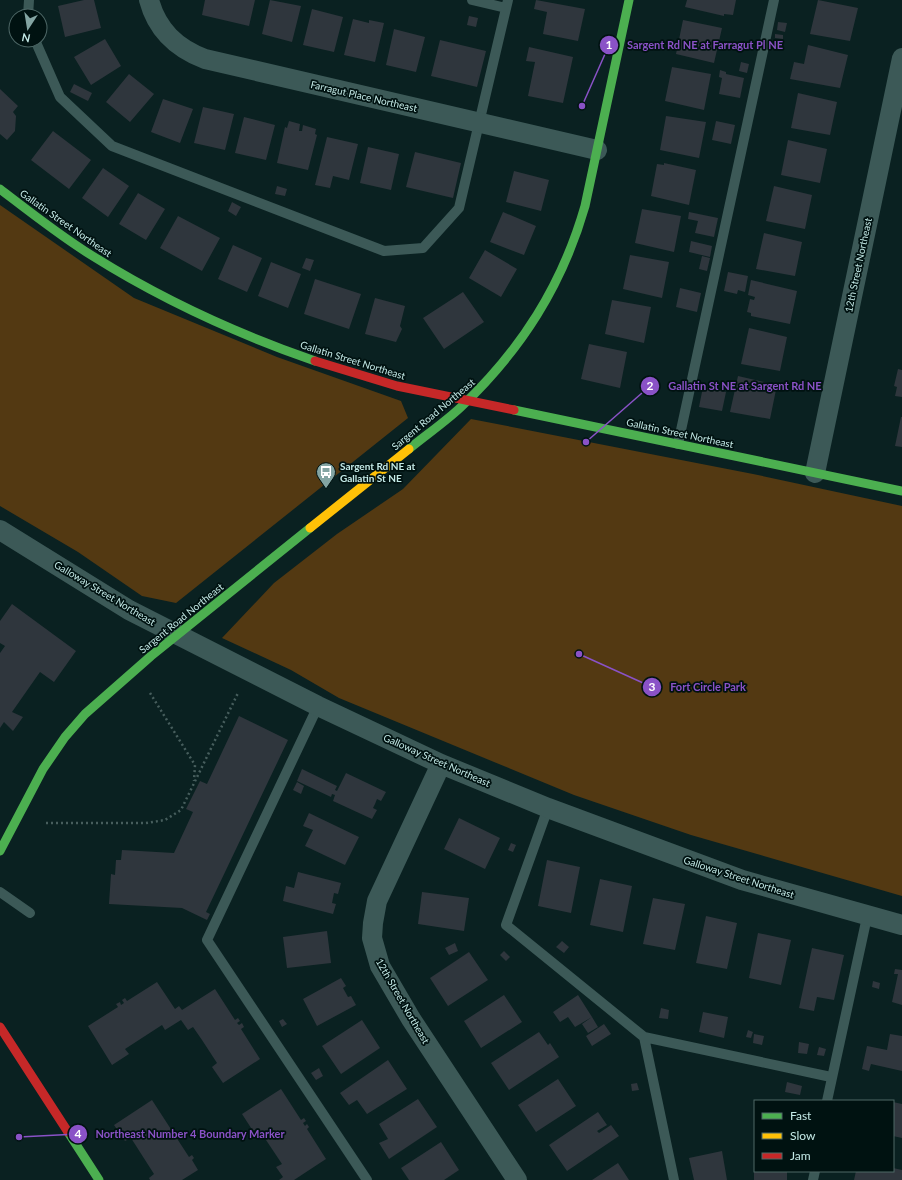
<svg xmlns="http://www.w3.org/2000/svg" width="902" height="1180" font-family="Lato,sans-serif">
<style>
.green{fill:#533912}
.building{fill:#2f363d}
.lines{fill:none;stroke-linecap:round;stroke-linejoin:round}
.path{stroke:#475e5d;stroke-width:2.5;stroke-dasharray:2 3;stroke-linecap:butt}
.lane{stroke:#3c5957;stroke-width:10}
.street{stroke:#3c5957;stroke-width:20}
.fast{stroke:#4caf50;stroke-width:9}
.slow{stroke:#ffc107;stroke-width:9}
.jam{stroke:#c62828;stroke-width:9}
.labels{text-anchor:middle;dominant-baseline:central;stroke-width:3.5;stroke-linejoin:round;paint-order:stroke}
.street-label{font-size:10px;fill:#c4eae7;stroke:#001211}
.poi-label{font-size:10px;font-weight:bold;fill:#c4eae7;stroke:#001211;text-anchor:start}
.leader{fill:none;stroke:#8a52c7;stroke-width:1.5}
.callout-dot{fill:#8a52c7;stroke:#001211;stroke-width:1.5}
.mark-label{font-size:12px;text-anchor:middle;font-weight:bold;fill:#fff}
.callout-label{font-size:11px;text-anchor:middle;font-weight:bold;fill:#8a52c7;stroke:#001211;stroke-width:3.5;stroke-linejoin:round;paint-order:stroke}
</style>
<rect width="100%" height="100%" fill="#0a2121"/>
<path class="green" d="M0,205L134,298L277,357L401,401L408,418L176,603L142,596L78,552L0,506Z
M471,419L753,474L902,506V896L691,835L574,795L339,698L291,670L222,638L274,583L337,534L403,489Z"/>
<path class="building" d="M84,0H94L101,28L65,37L58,6Z
M205,0H255L249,26L202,15Z
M270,0L301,6L292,42L262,34Z
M536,0L585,9L578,41L543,34L547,12L534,9Z
M687,0H736L733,15L724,14V16L685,7Z
M818,0L858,8L850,41L810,34Z
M312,9L343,17L334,52L303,45Z
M469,16L478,18L476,27L467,25Z
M353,19L369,23V20L384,23L375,62L344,55Z
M683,20L722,28L714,63L676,54Z
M778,22L787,23L785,32L777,30Z
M394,29L425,37L416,72L386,65Z
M775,34L783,35V39L775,38Z
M105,39L121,66L91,85L74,57Z
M440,40L486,51L477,87L431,76Z
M808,45L848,55L840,88L790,79L794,62L804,64Z
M529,47L573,57L563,103L528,96L535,62L526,61Z
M741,62L749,64L747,73L739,71Z
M672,67L711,74L704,110L665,101Z
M720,70L726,72V74L744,78L740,98L719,94L722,78L719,77Z
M129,74L154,94L130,122L106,102Z
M74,84L92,93L88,101L70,92Z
M0,89L18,106L13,112L16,116L15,131L7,140L0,134Z
M798,93L837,102L830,135L791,128Z
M163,99L193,109L180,143L151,132Z
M203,107L234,114L225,150L194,143Z
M666,116L706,122L699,158L660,150Z
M244,117L275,125L266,160L235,153Z
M289,121L300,124L299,131H302L303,125L316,129L315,134L317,135L308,170L277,163L285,127L287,128Z
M716,121L735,125L731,144L712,140Z
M53,131L91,160L69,189L31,160Z
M327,137L358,144L349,180L333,176L330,188L315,185Z
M788,140L827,149L820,183L781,175Z
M368,147L399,154L391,190L360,183Z
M415,152L461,163L453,198L406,187Z
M664,163L696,170L689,205L651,196L657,164L664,165Z
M103,168L129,186L108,217L82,198Z
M514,171L549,180L541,211L506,202Z
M277,186L287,189L285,196L275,194Z
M774,186L812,195L805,229L766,221Z
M138,193L165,209L146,240L119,224Z
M232,202L241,207L236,216L228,211Z
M642,209L681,216L674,252L635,243Z
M503,212L536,226L524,255L490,242Z
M689,212L718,218L714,237L695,233L698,221L688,219Z
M178,216L220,238L202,271L160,248Z
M764,233L802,242L795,276L756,269Z
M691,241L712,246L710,257L689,252Z
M233,245L262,258L247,292L218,279Z
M485,250L517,269L501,297L469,278Z
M630,255L669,262L662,298L623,289Z
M702,256L710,258L707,271L699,269Z
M306,258L314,260L310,271L302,268Z
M271,262L301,274L288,308L258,296Z
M728,272L748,276L745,292L738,290L737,294L724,291Z
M315,279L361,294L349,329L304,314Z
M751,280L797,291L790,324L751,316V313L747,312L750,299L754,300L755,297L748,295Z
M680,288L701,293L697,312L676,307Z
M463,292L484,322L444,349L423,318Z
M375,298L405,306L400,326L402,329L396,342L365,334Z
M612,300L651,307L644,343L605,334Z
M749,328L787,337L780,371L741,364Z
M589,344L627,352L620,388L581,379Z
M898,369L902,370V397L895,396L897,387L894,386Z
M738,376L777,385L770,419L730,412Z
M703,387L726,392L722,411L699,407Z
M901,417H902V447L895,446Z
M12,604L76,651L54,682L40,672L12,712L23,717L13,731L4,722L0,728V653L5,646L0,643V621Z
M239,716L288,740L206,912L210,914L207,920L182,908L109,904L111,874L115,875L116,860H121L122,850L174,853L193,812L186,809L200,781L207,784Z
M302,769L337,786L335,790L337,791L346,773L386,792L381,801L377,799L375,804L373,808L377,810L372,819L333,801L335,795L332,794L331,797L297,781Z
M297,782L304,786L301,794L293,790Z
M309,813L359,837L345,865L305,846L313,830L303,826Z
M459,818L500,838L485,869L444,849Z
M511,843L516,845L513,852L508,850Z
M547,860L580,867L571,913L538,906Z
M298,872L341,883L338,894L334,893L332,903L336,904L333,914L283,901L286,886L294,888Z
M600,879L632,886L623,932L590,925Z
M422,892L469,898L464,931L418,924Z
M653,898L685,904L675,950L643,944Z
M706,916L737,923L727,969L696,963Z
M327,931L331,963L287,968L283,937Z
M758,933L791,940L781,985L749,978Z
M562,941L569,947L564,953L556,947Z
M455,943L458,951L449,955L445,948Z
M812,948L844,955L834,1000L817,997L814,1011L799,1008Z
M504,951L510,957L506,961L500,955Z
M469,952L488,980L448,1006L430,978Z
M895,969L902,970V1005L892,1002L898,974H894Z
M341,978L346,986L343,988L348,997L351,996L356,1005L317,1026L303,999Z
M873,981L880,983L879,989L872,987Z
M157,982L175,1009L179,1006L182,1010L215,989L235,1020L238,1018L240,1021L237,1023L239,1025L242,1023L244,1027L241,1029L260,1059L223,1083L212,1067L217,1063L202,1040L193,1027L188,1030L181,1020L165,1030L162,1025L125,1049L129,1054L112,1065L88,1026L118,1007L116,1004L120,1002L121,1005L124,1003L122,1000L125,998L127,1001Z
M504,995L522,1022L481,1048L464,1021Z
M578,995L592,1017L575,1027L568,1017L560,1022L553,1012Z
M661,1008L669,1010L668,1019L659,1018Z
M703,1012L728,1017L724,1038L699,1032Z
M592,1017L598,1027L588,1033L582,1024Z
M283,1019L287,1024L282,1027L279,1021Z
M362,1020L380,1048L341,1074L322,1046Z
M604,1024L611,1034L592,1046L586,1036Z
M748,1030L753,1032L751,1038L746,1037Z
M539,1032L548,1045L550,1043L559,1057L509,1090L491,1063Z
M754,1034L764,1036L762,1045L753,1043Z
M890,1034L902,1036V1071L871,1064L869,1071L862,1069L867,1046L887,1050Z
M799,1042L809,1044L807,1054L798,1053Z
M819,1047L826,1049L824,1056L817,1055Z
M388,1060L407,1089L367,1114L357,1100L349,1105L340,1093Z
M319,1068L323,1076L316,1080L311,1073Z
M558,1079L576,1106L536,1132L518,1105Z
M787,1082L802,1086L800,1095L785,1092Z
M637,1083L639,1090L632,1091L631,1084Z
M281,1089L301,1120L304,1118L306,1121L303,1123L305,1126L307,1124L309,1127L307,1129L326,1159L294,1180H279L283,1177L276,1167L282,1164L258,1128L253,1131L242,1114Z
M418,1099L437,1127L389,1159L379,1143L388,1139L379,1124Z
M152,1100L189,1157L192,1155L194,1158L192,1160L198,1170L182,1180H150L149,1178L154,1174L131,1138L125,1141L114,1125Z
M893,1102L902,1104V1138L893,1136Z
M598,1112L607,1125L597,1131L599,1133L611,1125L619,1136L567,1171L549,1145Z
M441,1142L459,1170L444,1180H409L401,1168Z
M722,1151L727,1180H694L689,1158Z
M618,1163L629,1180H592Z
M893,1168L902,1170V1180H854L856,1171H893Z
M754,1171H787V1180H754Z"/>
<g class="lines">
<path class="path" d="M150,693L195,765L194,781
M46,823H146L165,820L181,810L238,693"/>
<path class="lane" d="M472,0L506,8
M28,16L29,0
M35,40L60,97L112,146L384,251L423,248L459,208L508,0
M678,444L774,0
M318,706L207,940L367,1180
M548,808L506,925L644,1037L831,1077
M0,892L30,913
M644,1037L674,1180
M827,1101L867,917
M813,1180L815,1171"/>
<path class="street" d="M149,0C157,30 176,48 205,59L597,150
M815,473L902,58
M0,530L129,610L318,706L441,764L548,808L742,880L902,925
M441,764L377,901L373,923L372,938L380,966L411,1019L517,1180"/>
<path class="fast" d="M0,189C30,212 59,235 91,255C161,299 237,334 315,361
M514,410L902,491
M409,449C426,435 445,422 461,407C521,350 562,286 585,206L629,0
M0,851L43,769L65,737L85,714L151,656L310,528
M68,1132L99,1180"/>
<path class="slow" d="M310,528L409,449"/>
<path class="jam" d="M315,361L397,386L514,410
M0,1027L68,1132"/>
</g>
<defs>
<g id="bus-pin" transform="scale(1)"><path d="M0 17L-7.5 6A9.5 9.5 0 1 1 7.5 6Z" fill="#83a4a2" stroke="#001211"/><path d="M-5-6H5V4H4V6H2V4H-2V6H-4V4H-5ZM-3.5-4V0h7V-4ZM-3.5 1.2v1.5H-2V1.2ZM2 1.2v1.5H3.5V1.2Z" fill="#fff"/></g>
</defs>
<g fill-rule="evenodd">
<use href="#bus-pin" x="326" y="472"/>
</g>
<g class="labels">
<g class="street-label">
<text transform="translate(364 96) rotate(13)">Farragut Place Northeast</text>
<text transform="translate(66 223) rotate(35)">Gallatin Street Northeast</text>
<text transform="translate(858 265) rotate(-78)">12th Street Northeast</text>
<text transform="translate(353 360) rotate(17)">Gallatin Street Northeast</text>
<text transform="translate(433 414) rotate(-40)">Sargent Road Northeast</text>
<text transform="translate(680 433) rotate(12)">Gallatin Street Northeast</text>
<text transform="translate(105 593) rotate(31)">Galloway Street Northeast</text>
<text transform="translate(181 618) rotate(-39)">Sargent Road Northeast</text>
<text transform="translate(437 760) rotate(24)">Galloway Street Northeast</text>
<text transform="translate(739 877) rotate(18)">Galloway Street Northeast</text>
<text transform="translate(403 1001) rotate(60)">12th Street Northeast</text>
</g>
<g class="poi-label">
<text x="340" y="466">Sargent Rd NE at<tspan x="340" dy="12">Gallatin St NE</tspan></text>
</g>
</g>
<path class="leader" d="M582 106L609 45M586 442L650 386M579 654L652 687M19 1137L78 1134"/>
<g class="callout-dot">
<circle cx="582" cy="106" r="4"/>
<circle cx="586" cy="442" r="4"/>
<circle cx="579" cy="654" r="4"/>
<circle cx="19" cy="1137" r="4"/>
<circle cx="609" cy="45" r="10"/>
<circle cx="650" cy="386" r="10"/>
<circle cx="652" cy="687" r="10"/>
<circle cx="78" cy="1134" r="10"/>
</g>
<g class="mark-label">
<text x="609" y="49">1</text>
<text x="650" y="390">2</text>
<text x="652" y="691">3</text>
<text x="78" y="1138">4</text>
</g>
<g class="callout-label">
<text x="705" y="49">Sargent Rd NE at Farragut Pl NE</text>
<text x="745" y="390">Gallatin St NE at Sargent Rd NE</text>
<text x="708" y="691">Fort Circle Park</text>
<text x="190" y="1138">Northeast Number 4 Boundary Marker</text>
</g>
<rect x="754" y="1100" width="140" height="72" fill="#001211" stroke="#4e6867"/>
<rect x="762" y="1113" width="20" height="6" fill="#4caf50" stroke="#4e6867"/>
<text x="790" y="1120" font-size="12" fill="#c4eae7">Fast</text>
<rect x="762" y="1133" width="20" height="6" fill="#ffc107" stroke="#4e6867"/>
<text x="790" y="1140" font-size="12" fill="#c4eae7">Slow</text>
<rect x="762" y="1153" width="20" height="6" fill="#c62828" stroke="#4e6867"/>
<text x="790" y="1160" font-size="12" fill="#c4eae7">Jam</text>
<g transform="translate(28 28) rotate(192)"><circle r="19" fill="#001211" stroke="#4e6867"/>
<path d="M0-3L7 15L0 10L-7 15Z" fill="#83a4a2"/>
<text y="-6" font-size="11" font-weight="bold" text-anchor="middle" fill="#c4eae7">N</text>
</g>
</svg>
